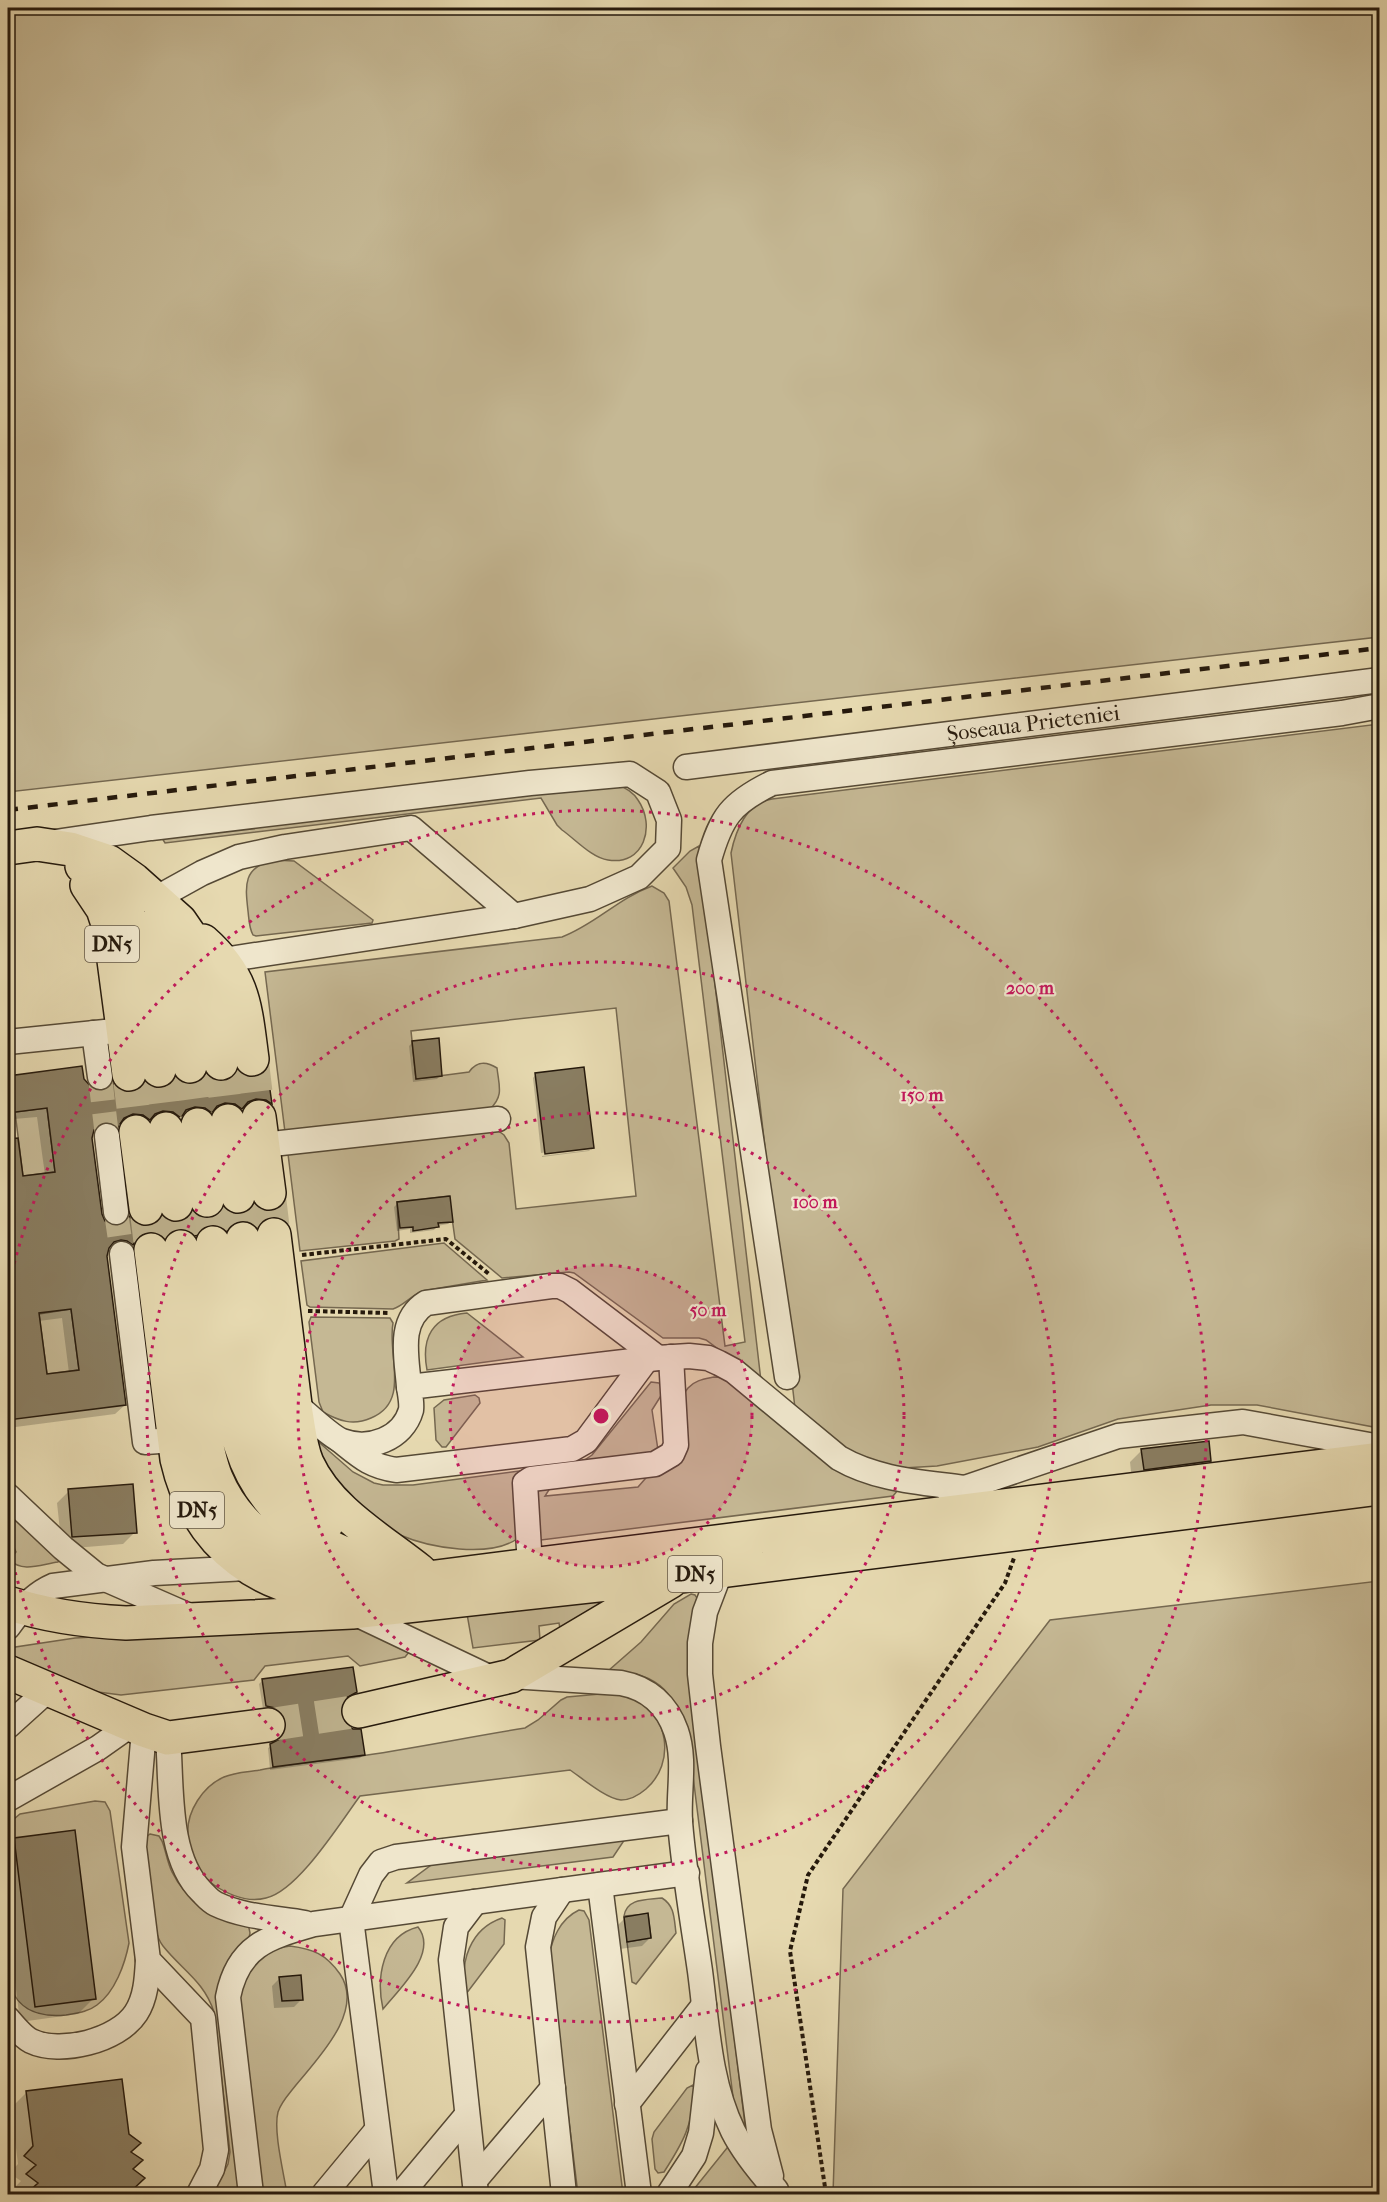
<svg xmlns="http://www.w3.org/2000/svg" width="1387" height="2202" font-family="'IM FELL French Canon',serif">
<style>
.green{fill:#c5b894;stroke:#756850;stroke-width:1.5}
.shadow{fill:#0003;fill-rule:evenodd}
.building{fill:#897d61;stroke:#25190c;stroke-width:1.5;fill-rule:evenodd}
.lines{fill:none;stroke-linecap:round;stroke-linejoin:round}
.minor-tunnel{stroke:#bfb38f;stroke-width:24;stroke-dasharray:24 12;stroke-linecap:butt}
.highway-tunnel{stroke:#bfb38f;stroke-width:33;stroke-dasharray:33 16;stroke-linecap:butt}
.minor-casing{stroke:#554935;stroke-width:27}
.highway-casing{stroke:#25190c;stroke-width:36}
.path{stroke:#25190c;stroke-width:4;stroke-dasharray:4.5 3;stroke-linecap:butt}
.minor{stroke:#efe6cc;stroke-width:24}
.highway{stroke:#e6d9b0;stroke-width:33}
.rail{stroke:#25190c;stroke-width:4.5;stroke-dasharray:10 10;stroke-linecap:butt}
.ring{fill:none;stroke:#c2185b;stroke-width:3;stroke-dasharray:3 6}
.labels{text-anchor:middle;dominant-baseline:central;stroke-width:4.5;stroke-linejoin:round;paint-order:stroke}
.shield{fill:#efe6cc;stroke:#625646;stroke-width:1.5}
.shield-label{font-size:21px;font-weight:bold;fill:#25190c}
.street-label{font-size:22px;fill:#25190c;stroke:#efe6cc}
.centre{fill:#c2185b;stroke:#efe6cc;stroke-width:3}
.ring-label{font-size:18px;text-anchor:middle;font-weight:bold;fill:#c2185b;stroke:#efe6cc;stroke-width:4.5;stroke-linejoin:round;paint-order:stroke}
</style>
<rect width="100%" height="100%" fill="#e6d9b0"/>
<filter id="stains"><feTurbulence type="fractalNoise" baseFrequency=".00333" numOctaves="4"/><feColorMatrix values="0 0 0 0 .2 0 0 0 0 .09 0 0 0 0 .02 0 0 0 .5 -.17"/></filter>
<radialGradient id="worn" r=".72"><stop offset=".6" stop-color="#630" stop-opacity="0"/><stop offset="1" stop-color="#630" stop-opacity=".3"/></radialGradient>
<path class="green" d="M8,8H1379V637L8,792Z
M1379,724V1428L1257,1405H1211L1118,1419L1038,1447L937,1466L903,1468L882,1465L844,1449L795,1408L731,853C736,829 746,803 772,799Z
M616,783C625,788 633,792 638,800C656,826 644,866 608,860C592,858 575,839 562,830L557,825L541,798L165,843L162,838Z
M699,846L761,1381L706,1340L699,1338H663L574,1273L569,1272L502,1278L455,1239L449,1196L397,1202L399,1239L395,1241L300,1251L288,1154L497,1130L504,1135L509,1143L516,1209L636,1196L616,1008L411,1031L416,1079L469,1072C477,1061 486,1061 497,1068C499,1086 504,1096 490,1109L285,1132L265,972L562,937C596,924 617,899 652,886L664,893L669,901L725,1346L745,1342L692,905L686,887L673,868L690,851Z
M274,860L294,861L373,920L372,923L256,936L253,935C249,928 249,919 248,911C245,885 243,867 274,860Z
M47,1108L55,1172L23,1176L15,1112Z
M444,1243L487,1280L422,1291C411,1296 403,1306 393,1309L310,1307L307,1305L301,1261Z
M71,1309L79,1370L47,1374L39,1314Z
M467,1313L523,1357L427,1370C421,1338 432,1316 467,1313Z
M311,1317L390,1318L393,1323C387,1355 411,1402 371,1418C353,1426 339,1421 323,1412L319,1402L309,1322Z
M714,1377L728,1378L898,1490L893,1496L541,1540L538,1537L535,1491L554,1482L545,1496L638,1487L652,1471L658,1470C665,1450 675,1403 688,1388C695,1380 705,1379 714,1377Z
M651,1382L659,1383L664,1391L652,1410L658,1450L666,1452L516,1476L513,1481L519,1533L517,1539C489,1558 430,1548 400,1535C380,1526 365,1511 349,1496C343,1491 336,1486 332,1480C321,1466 314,1446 306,1431L353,1472L374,1483L383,1485H413L580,1463L592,1455Z
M475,1395L479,1398L480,1403L446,1447H442L436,1440L434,1408L444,1400Z
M8,1508L61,1557L58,1562C42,1564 22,1573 10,1560L16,1552L8,1535Z
M1379,1581V2194H833L843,1889L1050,1620Z
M691,1594L695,1595L697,1598C681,1651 690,1688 698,1741L747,2141L736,2121L689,1744C678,1696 661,1671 608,1671L641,1642L674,1604Z
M602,1598L601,1604L561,1635L559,1623L539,1626L540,1640L473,1648L467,1614Z
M341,1623L406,1644L409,1652L405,1657L360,1666L348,1656L265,1666L254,1680L121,1695L98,1692L8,1661L9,1648L75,1638Z
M600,1694C610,1694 623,1693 632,1697C669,1713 676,1763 646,1789C639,1795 631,1800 621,1800C607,1799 583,1779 570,1770L360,1796C340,1823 298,1891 266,1898C247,1903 229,1895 214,1885C197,1874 189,1856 188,1835C186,1812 203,1786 224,1777C235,1772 248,1772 260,1770C291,1764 323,1761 354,1757C411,1749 468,1737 525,1728L538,1720L561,1700L567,1697Z
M95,1801L105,1802L110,1811L129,1943C125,1964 115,1992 97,2005C88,2012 77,2013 66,2015C36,2018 13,2008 8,1976V1824L20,1814Z
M150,1834L159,1836L162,1841C166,1851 167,1862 172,1872C190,1908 214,1910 248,1923L250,1933L249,1938C229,1954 221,1972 216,1997L241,2194H213L228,2164L230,2152L214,2012C204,1981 182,1970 163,1946C150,1930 143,1859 146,1837Z
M625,1839L613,1857L407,1883L434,1863Z
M662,1898C675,1906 674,1919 676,1933L636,1984L632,1982L627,1942L651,1938L648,1914L624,1916C627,1898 646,1900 662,1898Z
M579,1910L584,1911L589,1920L623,2194H578L549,1959C551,1940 560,1919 579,1910Z
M502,1918L505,1920L504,1944L466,1994C459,1962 470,1929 502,1918Z
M418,1927C439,1953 398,1990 383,2009C376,1978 382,1936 418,1927Z
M290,1946C313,1949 326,1954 340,1974C365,2011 318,2058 296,2085C289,2094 281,2102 278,2112C273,2131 284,2174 287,2194H262L239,2008C239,1975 255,1951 290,1946Z
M693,2085L695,2088C692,2126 684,2141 664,2172L658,2173L655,2169L652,2139L654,2132L687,2088Z
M731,2143L764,2194H690Z"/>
<path class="shadow" d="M413,1042L441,1075L437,1079L413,1082L409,1046Z
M81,1068L83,1080L93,1091L131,1094L151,1089L161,1090L183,1085L192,1086L213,1081L223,1083L245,1078L254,1079L266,1072L270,1103L261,1112L256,1108L245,1107L225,1112L214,1111L195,1117L185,1115L178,1118L170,1126L163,1120L152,1119L146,1122H122L108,1136L102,1132H92L90,1138L100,1214L104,1222L110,1227H120L129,1218L138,1226L148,1228L169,1223L178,1224L200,1219L209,1220L231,1215L240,1216L261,1211L271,1213L283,1207L285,1221L276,1230L271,1226L261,1225L240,1230L229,1229L210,1234L200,1233L193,1236L185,1244L169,1237L161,1240H139L133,1242L123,1254L118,1250H107L106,1256L125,1405L115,1414L8,1428V1077ZM37,1117L45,1175L21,1178L14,1119ZM62,1318L69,1373L46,1376L39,1321Z
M536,1074L592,1148L591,1150V1147L541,1153L533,1078Z
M590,1150L589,1151L542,1157V1156Z
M397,1204L451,1221L448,1224L437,1226L434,1230L410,1233V1229L397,1231L394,1207Z
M1142,1450L1210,1461L1198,1473L1132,1481L1130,1462Z
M69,1491L135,1532L123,1544L62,1549L57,1503Z
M263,1680L355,1692L343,1700L340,1704L339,1715L363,1755L360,1758L270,1770L268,1748L279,1741L283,1737L284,1727L279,1717L263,1709L259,1684Z
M15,1839L94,1998L78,2014L20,2022L8,1923V1847Z
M625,1918L650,1938L642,1946L620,1949L617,1926Z
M280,1978L302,1999L294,2007L274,2008L272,1986Z
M27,2092L129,2152L133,2188L143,2194H17L11,2191L21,2181L9,2173L18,2164L11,2108Z"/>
<path class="building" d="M439,1038L442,1076L416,1079L412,1041Z
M82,1066L84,1079L94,1090L102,1091L108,1089L113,1083L121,1091L131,1093L140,1089L145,1082L152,1087L160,1089L170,1085L176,1078L183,1083L192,1085L201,1081L206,1075L213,1080L223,1082L232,1078L238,1071L245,1076L254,1078L263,1074L267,1069L272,1104L266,1100L256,1099L248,1102L242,1109L235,1104L225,1103L217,1106L212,1113L205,1108L195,1107L186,1110L181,1118L173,1112L163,1111L155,1114L150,1120L143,1115L133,1114L124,1118L118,1127L112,1123L106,1122L99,1124L94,1130L92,1138L102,1214L105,1221L111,1225L118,1226L124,1224L129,1216L138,1225L148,1227L157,1223L162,1216L169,1221L178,1223L187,1219L193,1212L200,1217L209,1219L218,1215L224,1208L231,1213L240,1215L249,1211L254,1205L261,1210L271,1212L280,1208L284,1204L286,1221L281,1218L272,1216L263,1220L257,1227L250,1222L241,1220L232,1224L227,1231L220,1226L211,1224L202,1228L196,1236L189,1230L179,1228L170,1232L165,1238L158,1233L148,1232L139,1235L133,1245L127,1241L121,1240L114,1242L109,1248L107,1256L126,1405L8,1420V1139L18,1138L23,1176L55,1172L47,1108L8,1113V1076ZM71,1309L79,1370L47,1374L39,1313Z
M584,1067L594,1148L545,1154L535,1073Z
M450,1196L453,1222L438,1223L439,1227L413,1231V1227L400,1228L397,1202Z
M1209,1441L1211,1461L1144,1470L1141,1449Z
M133,1484L137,1533L72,1537L68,1489Z
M353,1667L357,1692L346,1698L341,1705V1715L346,1724L353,1729H361L365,1755L273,1767L270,1744L280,1739L285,1732L287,1723L282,1713L275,1708L266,1706L262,1679Z
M75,1830L96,1999L35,2007L14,1838Z
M648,1913L651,1938L627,1942L624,1917Z
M301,1975L303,2000L282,2001L279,1977Z
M122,2079L129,2134L141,2143L131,2152L143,2160L133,2169L145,2178L128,2194H26L38,2183L26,2174L36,2165L24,2156L33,2146L26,2091Z"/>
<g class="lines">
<path class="minor-tunnel" d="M100,1077L107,1136
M116,1212L122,1254"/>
<path class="highway-tunnel" d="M252,1059L259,1117
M221,1063L228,1121
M190,1066L198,1125
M159,1070L166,1129
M129,1074L136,1132
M269,1193L274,1235
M238,1196L243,1239
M207,1200L213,1243
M176,1204L181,1247
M146,1208L151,1250
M268,1725L359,1711"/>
<g class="minor-casing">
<g id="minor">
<path id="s1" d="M686,767L1380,680"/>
<path d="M55,842L151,828L530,783L630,774L658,792L669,820L668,848L639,877L590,899L514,916L223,960"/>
<path d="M155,899L202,873L239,857L285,847L411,828L514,916"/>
<path d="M94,1033L100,1077"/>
<path d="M8,1042L124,1030"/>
<path d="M107,1136L116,1212"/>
<path d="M263,1145L498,1119"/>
<path d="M122,1254L145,1442L174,1440"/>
<path d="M787,1377L709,860C721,817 731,803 772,783L1342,713L1380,706"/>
<path d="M409,1387C407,1358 397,1321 426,1303L551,1286H560L570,1291L658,1358"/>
<path d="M295,1404C306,1413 331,1437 342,1441C369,1451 403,1439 411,1410C412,1403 410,1394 409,1387L658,1358L689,1356L708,1358L719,1363L734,1371L839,1458C877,1480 921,1482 964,1488"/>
<path d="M341,1441C361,1457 370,1466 396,1470L572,1449L586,1441L646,1360"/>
<path d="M950,1493L1118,1436L1243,1422L1380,1447"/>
<path d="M8,1496L63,1548L96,1575L192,1617"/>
<path d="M530,1566L525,1483L531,1479L655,1464L672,1454L676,1445L671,1357"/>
<path d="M721,1570L705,1612L700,1643V1674L708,1746L759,2130L771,2176"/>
<path d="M352,1612L495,1680"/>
<path d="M8,1627C20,1610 34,1594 53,1586L154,1573L247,1568"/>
<path d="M511,1676L621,1683C648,1688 667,1705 676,1731C686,1760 678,1792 680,1822C684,1872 693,1922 700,1971C707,2024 709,2082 733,2131C744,2153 760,2172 776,2190"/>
<path d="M8,1726L49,1689"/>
<path d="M144,1730L134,1847L148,1960L203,2018L216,2150L212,2169L199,2194"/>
<path d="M168,1738C172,1785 166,1857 202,1892C206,1896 210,1901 216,1904C243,1917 275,1918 305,1923"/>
<path d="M8,1799L98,1748L132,1724"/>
<path d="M600,1885L639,2194"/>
<path d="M562,1890L544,1917L538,1947L564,2194"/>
<path d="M475,1902L456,1927L451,1960L476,2194"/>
<path d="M8,2019C14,2026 23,2037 31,2041C60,2055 118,2041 136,2013C146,1998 147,1978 148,1960"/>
<path d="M627,2104L704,2005"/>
<path d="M475,2180L553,2088"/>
<path d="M251,2194L228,1997C238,1945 269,1937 314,1924L687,1873"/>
<path d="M324,2194L377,2130"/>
<path d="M386,2194L351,1919L371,1875L381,1862L396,1857L680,1821"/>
<path d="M401,2194L467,2115"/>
<path d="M669,2194L694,2156L701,2133L708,2071"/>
</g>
</g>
<g class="highway-casing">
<path id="highway" d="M8,848L37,844L70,849L109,862L134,880L180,921L202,953L210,974L221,1063
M82,866C154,914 149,993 159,1070
M87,885L103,909L110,930L129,1074
M161,913L175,949L190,1066
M203,941C245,978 245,1007 252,1059
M259,1117L269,1193
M228,1121L238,1196
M198,1125L207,1200
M166,1129L176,1204
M136,1132L146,1208
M274,1235L296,1413C299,1429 300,1447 307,1463C329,1511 380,1539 420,1571
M243,1239L269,1437C282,1479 291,1496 327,1523
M213,1243C218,1283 223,1324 228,1365C231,1392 233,1420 241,1446C262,1513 317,1549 383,1567
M181,1247L203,1425C206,1443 209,1461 216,1478C237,1529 288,1565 341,1576C370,1582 400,1579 428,1578L1380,1459
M151,1250L177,1459C197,1547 265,1597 354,1594
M8,1603C47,1616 85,1621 126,1623L352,1612L680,1576L1380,1488
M8,1672L144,1730L168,1738L268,1725
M359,1711L511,1676L671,1581"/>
</g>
<path class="path" d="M302,1255L446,1239L489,1274
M308,1311L390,1313
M826,2194L790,1951L808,1875L1005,1583L1014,1558"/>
<use href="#minor" class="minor"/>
<use href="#highway" class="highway"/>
<path class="rail" d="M8,810L1380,648"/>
</g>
<circle cx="601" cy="1416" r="151" fill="#c2185b" fill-opacity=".12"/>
<g class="ring">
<circle cx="601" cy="1416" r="151"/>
<circle cx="601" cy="1416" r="303"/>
<circle cx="601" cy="1416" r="454"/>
<path d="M8 1290A606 606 0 1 1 8 1542"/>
</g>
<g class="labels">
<g class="shield">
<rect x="85" y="926" width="54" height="36" rx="4.5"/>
<rect x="170" y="1492" width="54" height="36" rx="4.5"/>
<rect x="668" y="1556" width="54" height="36" rx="4.5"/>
</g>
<g class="shield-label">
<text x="112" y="944">DN5</text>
<text x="197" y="1510">DN5</text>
<text x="695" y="1574">DN5</text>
</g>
<g class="street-label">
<text stroke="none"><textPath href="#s1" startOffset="350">Șoseaua Prieteniei</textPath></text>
</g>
</g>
<circle cx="601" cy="1416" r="9" class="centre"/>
<g class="ring-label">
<text x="1030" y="994">200 m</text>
<text x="922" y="1101">150 m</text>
<text x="815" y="1208">100 m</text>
<text x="708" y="1316">50 m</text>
</g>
<rect width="1387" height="2202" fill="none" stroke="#e6d9b0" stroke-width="30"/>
<rect x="9" y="9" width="1369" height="2184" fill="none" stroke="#25190c" stroke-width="3"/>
<rect x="15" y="15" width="1357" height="2172" fill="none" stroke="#25190c" stroke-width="1.5"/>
<rect width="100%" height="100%" filter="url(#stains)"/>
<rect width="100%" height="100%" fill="url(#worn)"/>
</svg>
